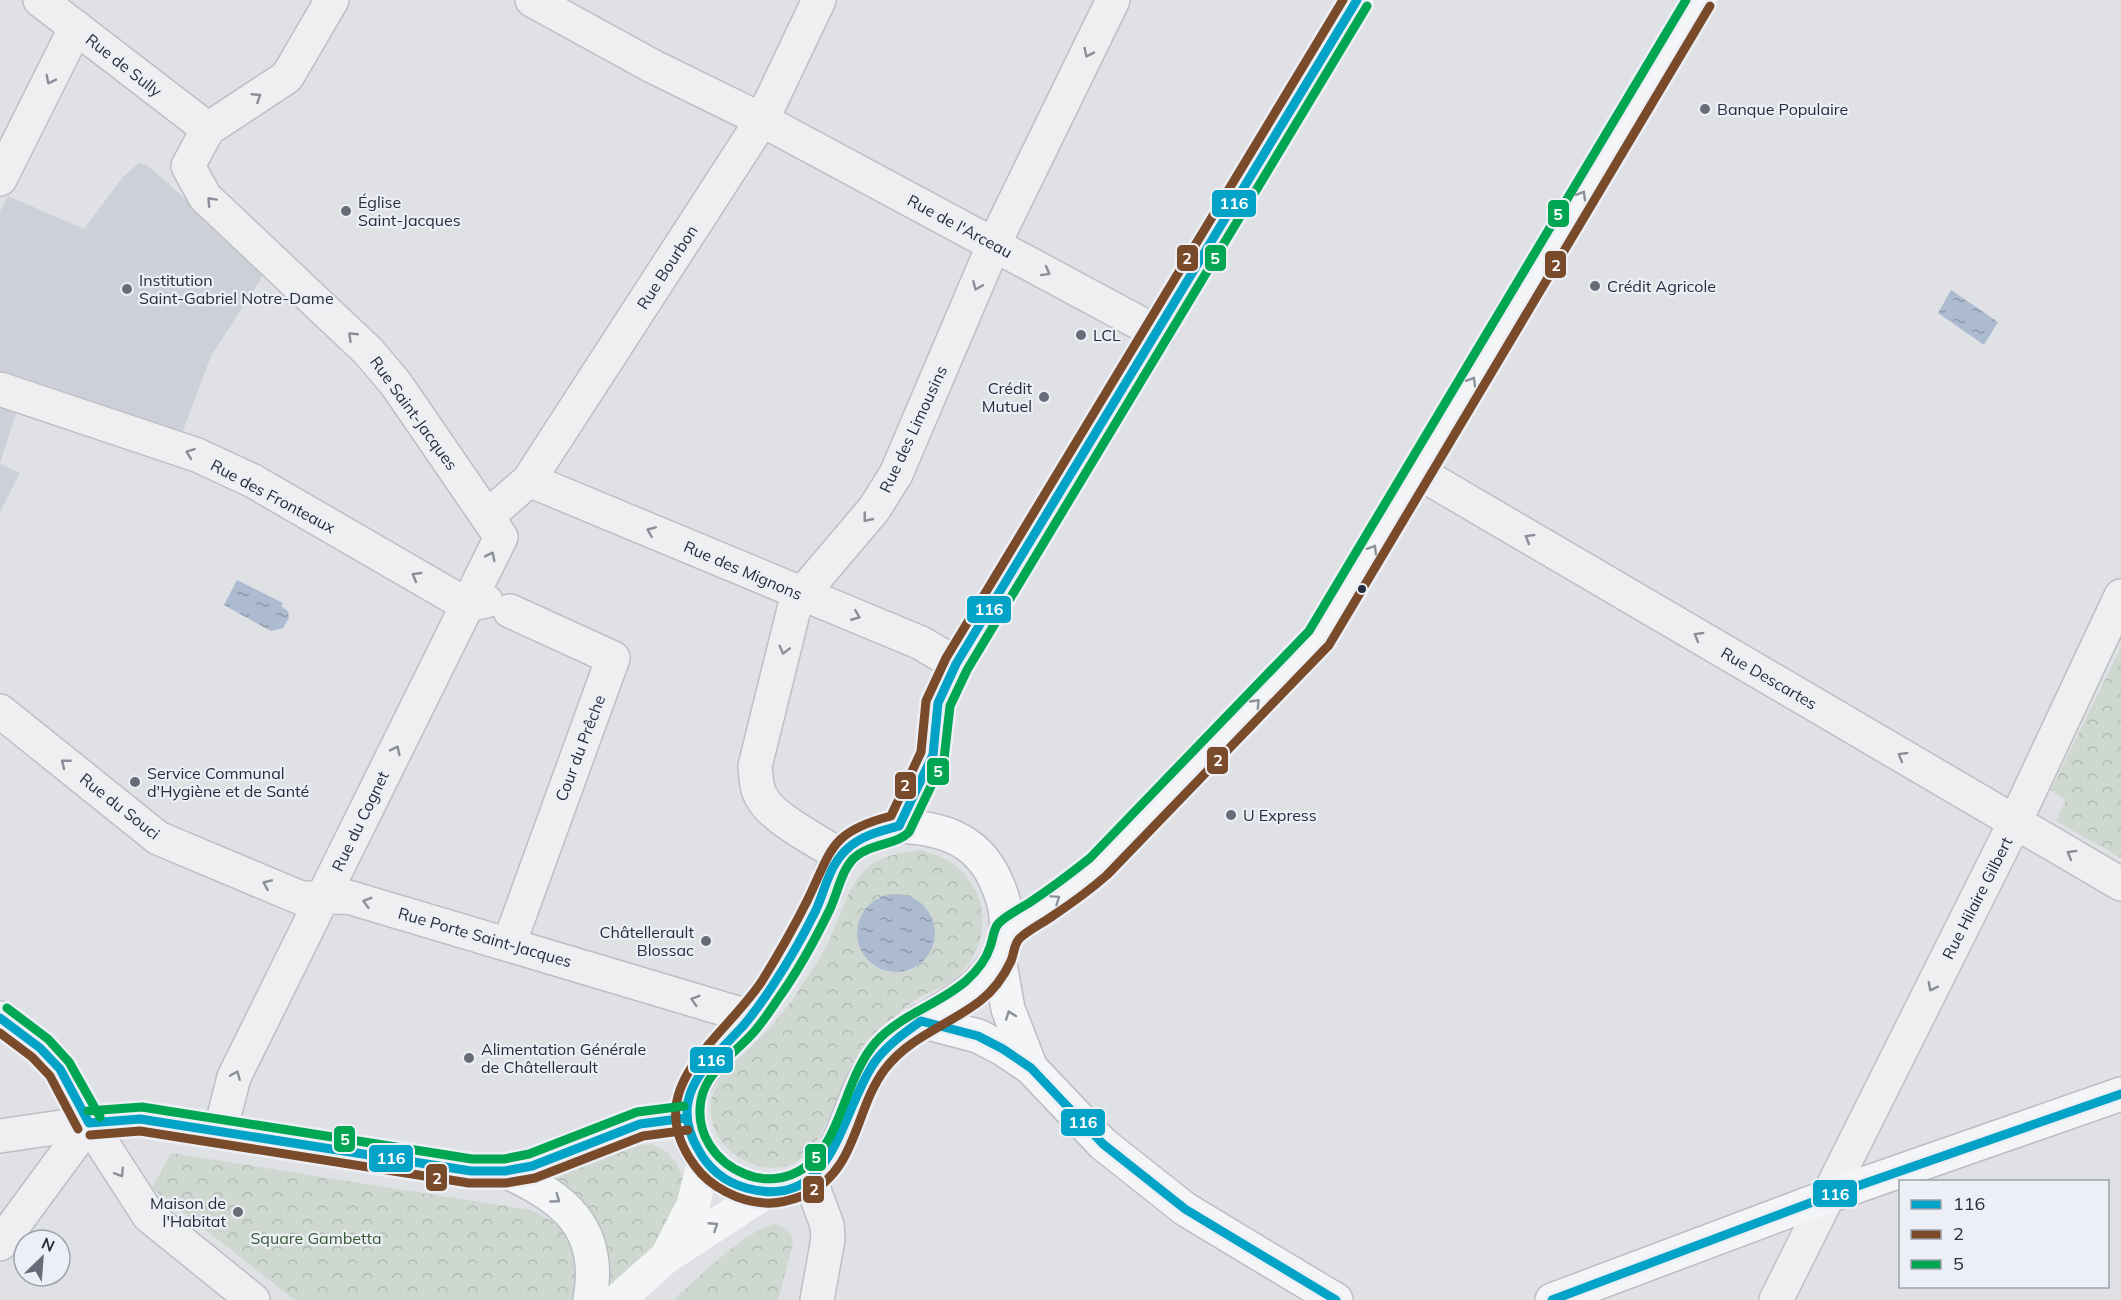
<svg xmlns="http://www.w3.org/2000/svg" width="2121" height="1300" font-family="Mulish,sans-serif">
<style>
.built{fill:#cdd0d8}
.park{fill:url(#park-crowns)}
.water{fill:url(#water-ripples)}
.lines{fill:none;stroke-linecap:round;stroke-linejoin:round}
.street-casing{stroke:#bdbfc3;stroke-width:36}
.primary-casing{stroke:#bbbec3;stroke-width:36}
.street{stroke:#efeff2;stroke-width:33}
.secondary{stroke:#f3f5f6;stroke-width:33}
.primary{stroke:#f3f5f6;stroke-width:33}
.bus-1-casing{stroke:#eceff5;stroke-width:14}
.bus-2-casing{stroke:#eceff5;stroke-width:14}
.bus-3-casing{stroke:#eceff5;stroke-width:14}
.bus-1{stroke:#02a3c7;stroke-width:9}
.bus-2{stroke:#7a4b2a;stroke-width:9}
.bus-3{stroke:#00a651;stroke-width:9}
.oneway{stroke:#8a8e98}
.oneway2{stroke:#8c919a}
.poi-dot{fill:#676c78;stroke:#eceff5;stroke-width:2}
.bus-dot{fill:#262d3e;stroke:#eceff5;stroke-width:2}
.labels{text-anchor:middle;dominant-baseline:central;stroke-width:4.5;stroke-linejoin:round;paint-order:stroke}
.street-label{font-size:16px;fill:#262d3e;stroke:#eceff5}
.poi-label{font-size:16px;fill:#262d3e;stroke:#eceff5;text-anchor:start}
.park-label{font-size:16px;fill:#375a33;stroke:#eceff5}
.line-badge{stroke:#eceff5;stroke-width:2}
.badge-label{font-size:16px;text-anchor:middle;font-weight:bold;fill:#fff}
</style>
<defs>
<pattern id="park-crowns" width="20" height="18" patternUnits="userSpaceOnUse" patternTransform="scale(1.5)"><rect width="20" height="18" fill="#ced8d0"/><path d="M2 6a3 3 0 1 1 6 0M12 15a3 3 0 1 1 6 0" fill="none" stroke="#b1bab4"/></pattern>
<pattern id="water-ripples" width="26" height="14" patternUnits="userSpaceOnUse" patternTransform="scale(1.5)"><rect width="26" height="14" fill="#adbbd1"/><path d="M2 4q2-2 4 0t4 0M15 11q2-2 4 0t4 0" fill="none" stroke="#8d98ab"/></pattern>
</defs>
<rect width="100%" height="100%" fill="#dfe1e5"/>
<path class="built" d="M139,163L147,165L266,271L211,356L182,433L0,370V211L8,196L84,229L123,177Z
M0,404L17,410L0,463Z
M0,464L20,473L0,512Z"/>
<path class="park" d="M2121,647V858L2056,821L2066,800L2051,790Z
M919,850C946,857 961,864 975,890C991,920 980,959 954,979C942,988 926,992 914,1001C892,1017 874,1037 857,1059C829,1095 824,1184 756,1165C740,1160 727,1151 718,1136C693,1088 737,1062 766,1032C779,1018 792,1001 802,985C811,972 821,957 828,943C841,918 846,886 868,867C883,855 900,853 919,850Z
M637,1144L653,1145L667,1152L678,1165L686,1188L665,1240L604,1300L541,1181Z
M171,1153L530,1210C552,1219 566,1230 581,1248L579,1300H295L152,1188Z
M775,1224C786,1228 791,1231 793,1243L778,1300H673C695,1281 748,1228 775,1224Z"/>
<path class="water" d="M1951,290L1998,322L1984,345L1938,313Z
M237,580L283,603L281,606L288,611L289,618L283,628L271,631L224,605Z
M857 933a39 39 0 1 1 78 0a39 39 0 1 1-78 0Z"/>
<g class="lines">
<g class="street-casing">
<path id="street" d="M40,0L208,129
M532,0L652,66L762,120L1158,333
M0,179L76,27
M0,389L197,455L253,481L467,605L486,601
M1418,472L2121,884
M529,480L921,643L956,664
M488,516L529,480L762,120L819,0
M0,711L158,838L301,898L348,897L751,1017
M840,856C819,841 774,820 762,798C756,789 756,777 755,766L794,609L802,594L874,509L896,474L994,244L1113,0
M509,944L613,658L510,611
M89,1123L149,1216L253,1300
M220,1132L234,1077L501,537L396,384L369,352L205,197L188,166L208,129L287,77L332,0
M0,1136L89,1123
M810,1179L827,1225L828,1239L817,1300
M0,1244L89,1123
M1776,1300L2015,822L2121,596"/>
</g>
<g class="primary-casing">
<path id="primary" d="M899,826C940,828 975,838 994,877C1004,897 1010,920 1004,942C985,1006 909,1012 874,1064C839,1114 847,1185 768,1191C744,1193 725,1179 708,1164C699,1156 693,1144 690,1133C677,1083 719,1053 748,1020C762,1004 773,985 784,968C799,944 812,920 824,895C829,883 832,866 840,856C854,837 878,831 899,826Z
M999,959L1008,1009L1031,1068
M0,1018L40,1048L60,1069L89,1123L140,1119L471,1171H505L532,1166L640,1124L686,1118
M921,1021L978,1036L1003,1049L1031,1068L1103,1144L1185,1209L1336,1300
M505,1171C565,1198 603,1228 590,1300
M1552,1300L1826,1197L2121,1094"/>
</g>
<use href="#street" class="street"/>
<path class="secondary" d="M899,826L933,755L938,703L956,664L1357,0
M1007,932L1070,890L1098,867L1319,638L1700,0
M667,1256L693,1205L704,1161
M618,1300L665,1258L766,1192"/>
<use href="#primary" class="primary"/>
<g class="bus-1-casing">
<path id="bus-1" d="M899,826C880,831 860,836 846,850C829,866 825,890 816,910C803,936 789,961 773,985C764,999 754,1013 743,1026C710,1062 666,1095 698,1149C708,1168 725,1182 746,1188C834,1212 839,1115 874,1063C886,1046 904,1033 921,1021L978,1036L1003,1049L1031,1068L1103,1144L1185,1209L1336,1300
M899,826L933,755L938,703L956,664L1357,0
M0,1018L40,1048L60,1069L89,1123
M89,1123L140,1119L471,1171H505L532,1166L640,1124L686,1118
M1552,1300L1826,1197L2121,1094"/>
</g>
<g class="bus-2-casing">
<path id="bus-2" d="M1343,0L946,658L926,701L921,752L891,816C829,832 832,850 807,901C793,929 778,955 762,981C723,1040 637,1088 695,1166C710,1187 740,1202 765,1203C779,1204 792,1200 805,1195C858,1170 854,1110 885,1069C909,1037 949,1025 980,1001C993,991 1004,976 1011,961C1014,954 1014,943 1020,938C1030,929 1043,923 1054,915C1072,903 1090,890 1107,875L1329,645L1710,6
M0,1033L32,1057L50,1076L78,1129
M90,1135L140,1131L469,1183H506L535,1178L643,1136L688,1130"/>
</g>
<g class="bus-3-casing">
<path id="bus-3" d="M1367,6L967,670L950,706L944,759L909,832C897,845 870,843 854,858C841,871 838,892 830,909C815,940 798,971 778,999C770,1011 762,1023 753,1033C735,1053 706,1072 701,1100C695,1133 715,1162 745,1174C764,1182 787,1180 804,1168C842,1142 844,1078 876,1042C900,1015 938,1005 966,981C976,972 986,960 990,947C993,940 993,930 998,924C1005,916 1019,909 1029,903C1050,889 1070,874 1090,858L1309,631L1686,0
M7,1008L48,1039L69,1062L100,1117
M88,1111L142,1107L472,1159H504L529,1154L637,1112L684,1106"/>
</g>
<use href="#bus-1" class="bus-1"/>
<use href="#bus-2" class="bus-2"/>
<use href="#bus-3" class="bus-3"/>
</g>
<defs><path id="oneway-chevron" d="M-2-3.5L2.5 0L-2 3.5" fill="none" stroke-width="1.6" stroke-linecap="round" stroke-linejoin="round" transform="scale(1.5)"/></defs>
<g class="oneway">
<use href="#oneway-chevron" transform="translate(1088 53) rotate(116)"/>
<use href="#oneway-chevron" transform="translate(50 80) rotate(117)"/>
<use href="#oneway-chevron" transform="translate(257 97) rotate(-33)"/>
<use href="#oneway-chevron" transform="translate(211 201) rotate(-133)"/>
<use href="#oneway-chevron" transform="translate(1046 272) rotate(29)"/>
<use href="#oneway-chevron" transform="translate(977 286) rotate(113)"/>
<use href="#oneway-chevron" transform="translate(352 336) rotate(-136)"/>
<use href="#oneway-chevron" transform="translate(190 453) rotate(-160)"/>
<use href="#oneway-chevron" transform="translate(867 518) rotate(129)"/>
<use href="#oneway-chevron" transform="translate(651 531) rotate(-157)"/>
<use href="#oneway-chevron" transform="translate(1529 538) rotate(-150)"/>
<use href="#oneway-chevron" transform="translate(491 556) rotate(-63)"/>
<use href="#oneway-chevron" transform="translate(416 576) rotate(-150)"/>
<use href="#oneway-chevron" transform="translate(856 616) rotate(22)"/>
<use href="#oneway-chevron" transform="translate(1698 636) rotate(-150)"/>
<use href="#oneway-chevron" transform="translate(784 650) rotate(104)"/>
<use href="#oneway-chevron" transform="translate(396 750) rotate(-64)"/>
<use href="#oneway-chevron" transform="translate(1902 756) rotate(-150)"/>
<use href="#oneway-chevron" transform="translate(65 763) rotate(-141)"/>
<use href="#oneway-chevron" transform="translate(2071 854) rotate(-150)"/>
<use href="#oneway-chevron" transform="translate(267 884) rotate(-157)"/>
<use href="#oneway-chevron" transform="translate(367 902) rotate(-164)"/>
<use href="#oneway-chevron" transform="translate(1932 987) rotate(117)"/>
<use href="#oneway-chevron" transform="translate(695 1000) rotate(-163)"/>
<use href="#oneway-chevron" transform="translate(236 1075) rotate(-68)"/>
<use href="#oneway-chevron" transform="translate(120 1173) rotate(58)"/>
</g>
<g class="oneway2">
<use href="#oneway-chevron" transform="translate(1582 195) rotate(-59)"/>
<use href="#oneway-chevron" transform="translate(1472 381) rotate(-59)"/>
<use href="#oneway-chevron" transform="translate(1373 549) rotate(-59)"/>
<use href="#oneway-chevron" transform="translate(1256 703) rotate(-46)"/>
<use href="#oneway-chevron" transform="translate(1056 899) rotate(-34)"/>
<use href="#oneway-chevron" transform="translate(1010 1015) rotate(-110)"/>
<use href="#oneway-chevron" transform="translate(556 1199) rotate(36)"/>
<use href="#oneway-chevron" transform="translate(714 1226) rotate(-33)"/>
</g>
<g class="poi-dot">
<circle cx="1705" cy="109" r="6"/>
<circle cx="346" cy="211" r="6"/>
<circle cx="1595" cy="286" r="6"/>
<circle cx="127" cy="289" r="6"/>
<circle cx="1081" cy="335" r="6"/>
<circle cx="1044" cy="397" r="6"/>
<circle cx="135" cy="782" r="6"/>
<circle cx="1231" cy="815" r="6"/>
<circle cx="706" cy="941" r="6"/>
<circle cx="469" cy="1058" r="6"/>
<circle cx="238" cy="1212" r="6"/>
</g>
<circle class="bus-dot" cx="1362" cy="589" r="5"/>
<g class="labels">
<g class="street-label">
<text transform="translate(124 65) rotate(38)">Rue de Sully</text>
<text transform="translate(960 226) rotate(28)">Rue de l'Arceau</text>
<text transform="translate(667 267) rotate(-57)">Rue Bourbon</text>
<text transform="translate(414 413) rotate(54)">Rue Saint-Jacques</text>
<text transform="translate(913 429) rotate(-65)">Rue des Limousins</text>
<text transform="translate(273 496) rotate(28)">Rue des Fronteaux</text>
<text transform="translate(743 570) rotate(23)">Rue des Mignons</text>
<text transform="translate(1769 678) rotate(30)">Rue Descartes</text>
<text transform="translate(580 748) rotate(-69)">Cour du Prêche</text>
<text transform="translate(120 806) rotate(38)">Rue du Souci</text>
<text transform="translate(360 821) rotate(-64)">Rue du Cognet</text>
<text transform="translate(1977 898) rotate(-63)">Rue Hilaire Gilbert</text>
<text transform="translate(485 937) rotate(16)">Rue Porte Saint-Jacques</text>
</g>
<g class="poi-label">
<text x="1717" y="109">Banque Populaire</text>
<text x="358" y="202">Église<tspan x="358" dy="18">Saint-Jacques</tspan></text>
<text x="139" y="280">Institution<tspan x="139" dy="18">Saint-Gabriel Notre-Dame</tspan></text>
<text x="1607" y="286">Crédit Agricole</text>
<text x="1093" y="335">LCL</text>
<text x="1032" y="388" text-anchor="end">Crédit<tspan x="1032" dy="18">Mutuel</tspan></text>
<text x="147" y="773">Service Communal<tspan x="147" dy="18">d'Hygiène et de Santé</tspan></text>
<text x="1243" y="815">U Express</text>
<text x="694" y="932" text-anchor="end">Châtellerault<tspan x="694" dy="18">Blossac</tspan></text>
<text x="481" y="1049">Alimentation Générale<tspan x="481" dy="18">de Châtellerault</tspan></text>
<text x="226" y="1203" text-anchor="end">Maison de<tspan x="226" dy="18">l'Habitat</tspan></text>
</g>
<g class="park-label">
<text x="316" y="1238">Square Gambetta</text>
</g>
</g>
<g class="line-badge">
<rect x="1211" y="189" width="46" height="29" rx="6" fill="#02a3c7"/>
<rect x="1547" y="199" width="23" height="29" rx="6" fill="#00a651"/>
<rect x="1204" y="244" width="23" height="28" rx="6" fill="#00a651"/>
<rect x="1176" y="244" width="23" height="28" rx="6" fill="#7a4b2a"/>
<rect x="1544" y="250" width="23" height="29" rx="6" fill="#7a4b2a"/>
<rect x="966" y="595" width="46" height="29" rx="6" fill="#02a3c7"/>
<rect x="1206" y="746" width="23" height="29" rx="6" fill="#7a4b2a"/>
<rect x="926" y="757" width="24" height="29" rx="6" fill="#00a651"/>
<rect x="894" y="771" width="23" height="29" rx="6" fill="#7a4b2a"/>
<rect x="689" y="1046" width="45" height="28" rx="6" fill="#02a3c7"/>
<rect x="1060" y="1108" width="46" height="29" rx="6" fill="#02a3c7"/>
<rect x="333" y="1125" width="23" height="28" rx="6" fill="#00a651"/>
<rect x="804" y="1143" width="23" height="29" rx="6" fill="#00a651"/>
<rect x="368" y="1144" width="46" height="29" rx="6" fill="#02a3c7"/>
<rect x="425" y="1163" width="23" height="29" rx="6" fill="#7a4b2a"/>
<rect x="802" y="1175" width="23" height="29" rx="6" fill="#7a4b2a"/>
<rect x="1812" y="1179" width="46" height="29" rx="6" fill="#02a3c7"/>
</g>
<g class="badge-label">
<text x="1234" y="209">116</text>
<text x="1558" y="220">5</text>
<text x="1215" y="264">5</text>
<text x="1187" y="264">2</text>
<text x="1556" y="271">2</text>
<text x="989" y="615">116</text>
<text x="1218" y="766">2</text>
<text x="938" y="777">5</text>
<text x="905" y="791">2</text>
<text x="711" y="1066">116</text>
<text x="1083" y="1128">116</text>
<text x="345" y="1145">5</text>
<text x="816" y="1163">5</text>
<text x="391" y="1164">116</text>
<text x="437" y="1184">2</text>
<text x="814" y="1195">2</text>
<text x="1835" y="1200">116</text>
</g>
<rect x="1899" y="1180" width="210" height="108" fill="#eceff5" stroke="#9da1ac" stroke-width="1.5"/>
<rect x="1911" y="1200" width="30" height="9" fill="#02a3c7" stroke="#9da1ac" stroke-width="1.5"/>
<text x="1953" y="1210" font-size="18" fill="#262d3e">116</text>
<rect x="1911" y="1230" width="30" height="9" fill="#7a4b2a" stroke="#9da1ac" stroke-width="1.5"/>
<text x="1953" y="1240" font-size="18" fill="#262d3e">2</text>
<rect x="1911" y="1260" width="30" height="9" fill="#00a651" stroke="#9da1ac" stroke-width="1.5"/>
<text x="1953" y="1270" font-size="18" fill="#262d3e">5</text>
<g transform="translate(42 1258) rotate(25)"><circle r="28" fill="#eceff5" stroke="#9da1ac" stroke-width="1.5"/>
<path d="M0-4.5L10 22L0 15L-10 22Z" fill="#676c78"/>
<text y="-9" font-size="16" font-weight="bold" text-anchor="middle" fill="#262d3e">N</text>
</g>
</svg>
